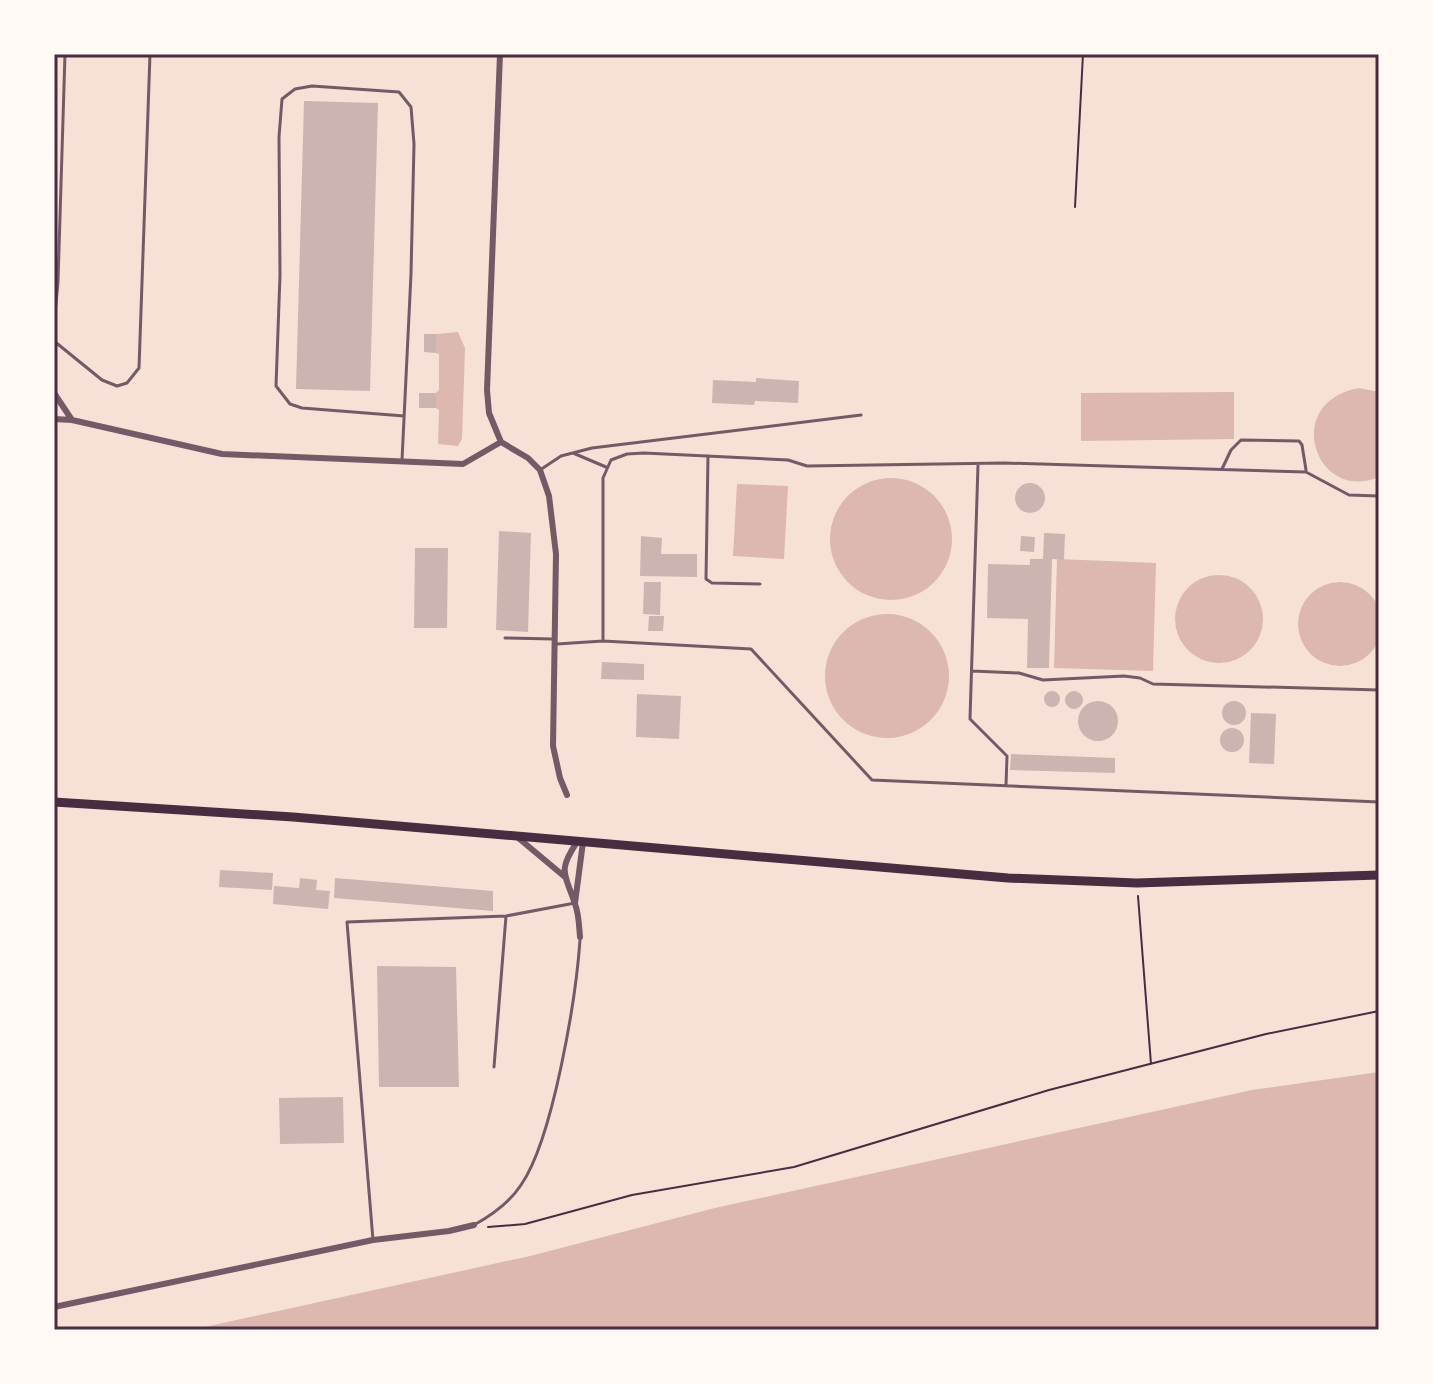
<svg xmlns="http://www.w3.org/2000/svg" width="1433" height="1384" font-family="Georgia,serif">
<style>
.water{fill:#dcb8b0}
.building{fill:#ccb4b1}
.lines{fill:none;stroke-linecap:round;stroke-linejoin:round}
.path{stroke:#4a2c40;stroke-width:2}
.service{stroke:#755966;stroke-width:3}
.minor{stroke:#755966;stroke-width:6}
.primary{stroke:#4a2c40;stroke-width:9}
.neatline{fill:none;stroke:#4a2c40;stroke-width:3}
</style>
<rect width="100%" height="100%" fill="#f7e1d7"/>
<path class="water" d="M458,332L465,348L462,439L458,446L438,444L439,410L436,408V393L439,390V354L436,353L437,334Z
M1359,388L1379,392V477C1315,504 1281,402 1359,388Z
M1234,392V439L1081,441V393Z
M830 539a61 61 0 1 1 122 0a61 61 0 1 1-122 0Z
M737,484L788,486L784,559L733,556Z
M1057,559L1156,563L1153,671L1054,668Z
M1175 619a44 44 0 1 1 88 0a44 44 0 1 1-88 0Z
M1298 624a42 42 0 1 1 84 0a42 42 0 1 1-84 0Z
M825 676a62 62 0 1 1 124 0a62 62 0 1 1-124 0Z
M1379,1072V1330H191L530,1256L715,1208L1252,1090Z"/>
<path class="building" d="M304,101L378,103L370,391L296,389Z
M424,334H437L436,353L424,352Z
M756,378L799,381L798,403L755,401L754,405L712,403L713,380L756,382Z
M419,393H436V408H419Z
M1015 498a15 15 0 1 1 30 0a15 15 0 1 1-30 0Z
M499,531L531,533L528,632L496,630Z
M1044,533L1065,534L1064,560L1052,559L1049,668H1027L1028,619L987,618L988,564L1030,565V559H1043Z
M641,536L662,538L661,554H697V577L640,576Z
M1021,536L1035,537L1034,552L1020,551Z
M415,548H448L447,628H414Z
M644,582H661L660,615L643,614Z
M649,616H664L663,631H648Z
M602,662L644,664V680L601,679Z
M1044 699a8 8 0 1 1 16 0a8 8 0 1 1-16 0Z
M1065 700a9 9 0 1 1 18 0a9 9 0 1 1-18 0Z
M637,694L681,696L679,739L636,737Z
M1078 721a20 20 0 1 1 40 0a20 20 0 1 1-40 0Z
M1222 713a12 12 0 1 1 24 0a12 12 0 1 1-24 0Z
M1251,713L1276,714L1274,764L1249,763Z
M1220 740a12 12 0 1 1 24 0a12 12 0 1 1-24 0Z
M1011,754L1115,758V773L1010,770Z
M220,870L273,873L272,890L219,887Z
M300,878L317,880L316,890L330,891L328,909L273,904L274,886L299,888Z
M335,878L493,891V911L334,898Z
M377,966L456,967L459,1087H379Z
M343,1097L344,1143L280,1144L279,1098Z"/>
<g class="lines">
<path class="path" d="M1075,207L1083,54
M1138,896L1151,1064
M488,1227L525,1224L632,1195L794,1167L1049,1090L1266,1034L1379,1011"/>
<path class="service" d="M54,324L58,282L65,54
M54,341L102,380L117,386L127,383L139,368L150,54
M573,453L606,467
M708,456L706,579L712,583L760,584
M402,460L411,274L414,144L411,107L399,92L312,86L295,89L282,99L279,137L280,275L276,386L290,404L302,408L404,416
M978,465L970,719L1007,756L1006,785
M1222,469L1231,450L1241,440L1299,441L1302,445L1306,470
M540,470L561,456L592,448L861,415
M505,638L553,639
M603,641V478L611,460L627,454L644,453L788,460L807,466L1004,463L1306,472L1349,495L1379,496
M557,644L603,641L751,649L872,780L1379,802
M972,671L1019,673L1043,680L1124,676L1140,678L1153,684L1379,690
M494,1067L506,916
M474,1225C492,1215 510,1202 521,1185C553,1139 576,998 580,940
M373,1240L347,922L506,916L575,903"/>
<path class="minor" d="M500,54L487,390L489,413L501,442L528,458L540,470L549,496L556,554L553,746L560,778L567,795
M54,393L72,420
M54,419L72,420L222,454L463,464L501,442
M516,836L565,877
M577,842C557,872 565,873 575,904C579,914 579,926 580,937
M575,903L583,842
M54,1307L373,1240L449,1231L474,1225"/>
<path class="primary" d="M54,802L293,817L1008,878L1137,883L1379,875"/>
</g>
<rect width="1433" height="1384" fill="none" stroke="#fffaf5" stroke-width="112"/>
<rect x="56" y="56" width="1321" height="1272" class="neatline"/>
</svg>
